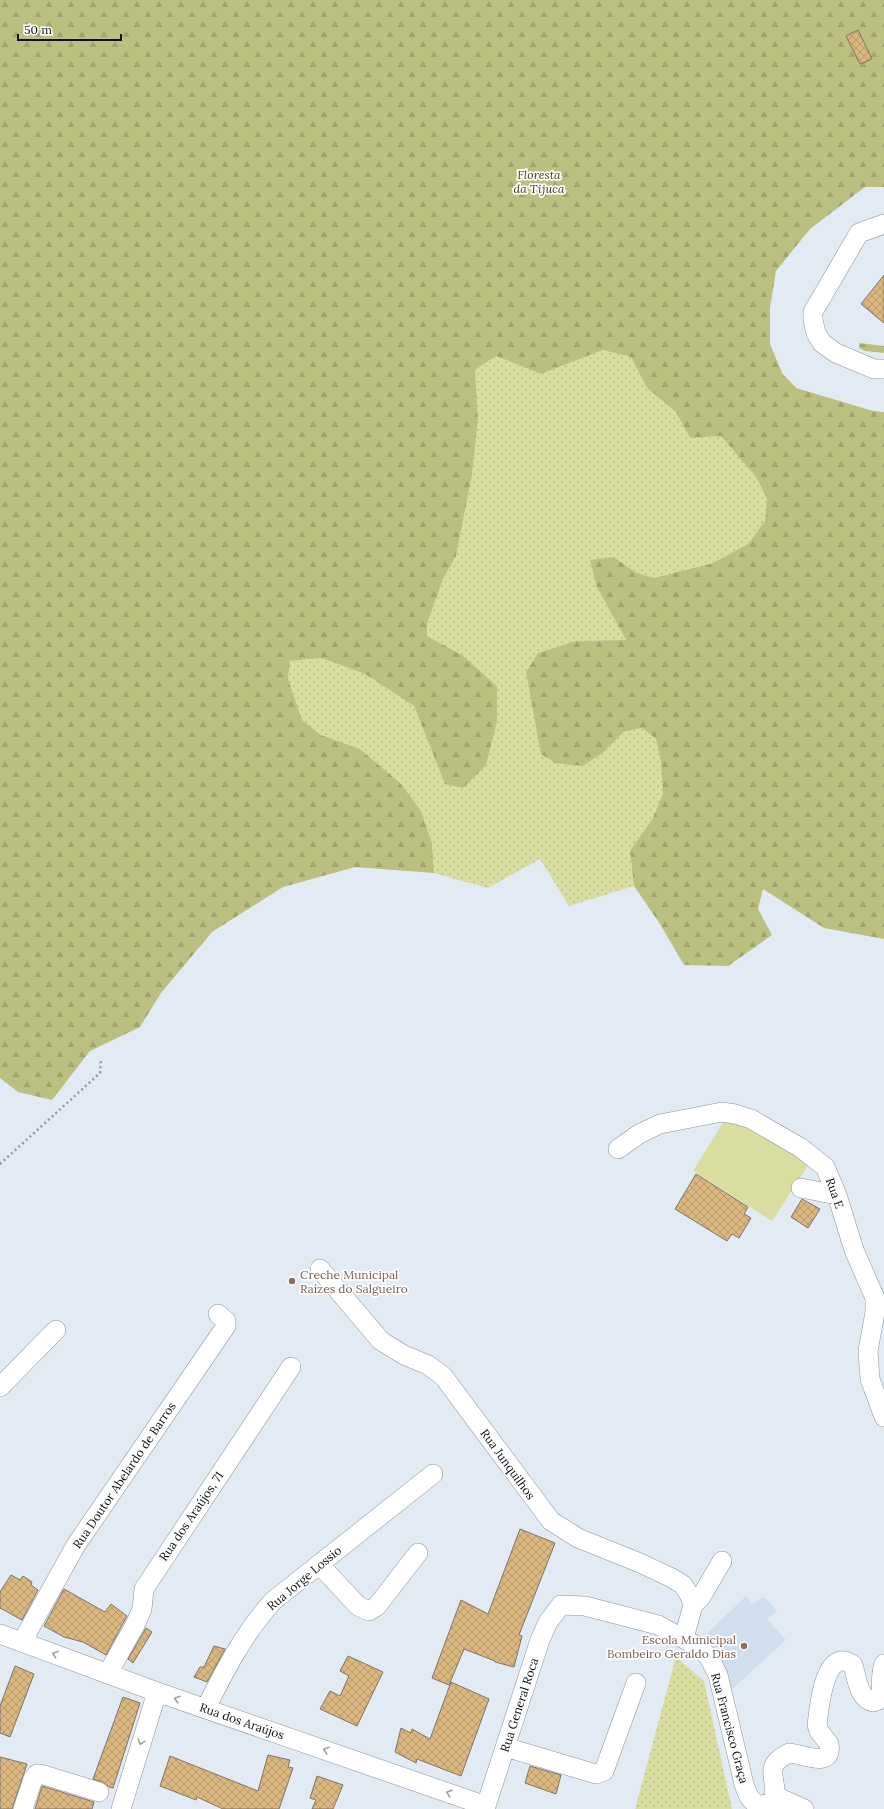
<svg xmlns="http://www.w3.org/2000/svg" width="884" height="1809" font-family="Lora,serif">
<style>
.built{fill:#d0dfee}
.grass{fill:url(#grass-dots)}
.forest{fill:url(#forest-firs)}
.pitch{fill:#d9dda0}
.building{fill:url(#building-cross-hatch);stroke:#7b756c}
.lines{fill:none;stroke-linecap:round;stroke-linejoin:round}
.minor-casing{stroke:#8a939b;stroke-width:20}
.path{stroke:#9299a0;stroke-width:2.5;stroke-dasharray:2 3;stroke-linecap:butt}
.minor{stroke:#fff;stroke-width:19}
.oneway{stroke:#9fa0a1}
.education-dot{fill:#8d6e63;stroke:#fff;stroke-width:1.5}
.labels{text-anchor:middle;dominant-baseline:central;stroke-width:3.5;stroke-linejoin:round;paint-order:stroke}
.park-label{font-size:12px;font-style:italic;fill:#424413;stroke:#fff}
.street-label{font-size:12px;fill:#0e1114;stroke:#fff}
.education-label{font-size:12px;fill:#785e54;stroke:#fff;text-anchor:start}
</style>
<defs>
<pattern id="grass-dots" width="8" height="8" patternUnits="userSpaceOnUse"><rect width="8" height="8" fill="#d9dda0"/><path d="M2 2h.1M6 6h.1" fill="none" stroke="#b9bd89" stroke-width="1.8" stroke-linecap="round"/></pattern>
<pattern id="forest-firs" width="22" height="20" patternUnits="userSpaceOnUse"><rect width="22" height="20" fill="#bbbf7f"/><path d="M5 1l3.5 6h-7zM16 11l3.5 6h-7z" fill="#a0a36d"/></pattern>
<pattern id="building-cross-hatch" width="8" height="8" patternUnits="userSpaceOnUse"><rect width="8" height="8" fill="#dab57d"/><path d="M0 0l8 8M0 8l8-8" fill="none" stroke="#ba9b6b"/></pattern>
</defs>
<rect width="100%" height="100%" fill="#e2ebf4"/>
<path class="built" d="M746,1596L752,1604L764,1597L777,1611L767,1619L786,1640L731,1690L702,1638Z"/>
<path class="grass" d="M603,350L631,357L647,388L676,412L690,438L721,436L756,477L767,498L765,521L748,544L713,563L654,578L635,572L614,557L597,587L626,640L576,641L538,653L526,672L605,751L622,732L642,728L656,739L661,763L663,793L653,818L630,851L634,886L569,906L540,859L488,888L434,873L432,844L360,749L321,735L302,720L288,679L290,661L323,658L365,674L414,706L445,784L462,655L427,636V624L443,579L456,556L472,475L478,419L475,370L496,356L541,374Z
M676,1657L704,1681L732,1809H635Z"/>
<path class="forest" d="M0,0H884V187H865L810,229L776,271L770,308V344L782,373L796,388L873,411L884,412V939L824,928L763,889L758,909L772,935L728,966L684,965L660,924L634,886L630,851L653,818L663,793L661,763L656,739L642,728L623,732L605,751L583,766L555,763L541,754L526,672L538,653L576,641L626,640L597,587L590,560L614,557L635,572L654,578L713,563L748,544L765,521L767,498L756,477L721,436L690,438L676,412L647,388L631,357L603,350L541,374L496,356L475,370L478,419L472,475L456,556L443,579L427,624V636L462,655L497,686V721L486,765L463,788L445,784L414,706L365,674L322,658L290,661L288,679L302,720L321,735L360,749L400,783L421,811L432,844L434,873L355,867L283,887L212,932L161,993L140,1027L90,1051L52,1100L18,1092L0,1078Z
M859,343L884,346V353L865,351L859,348Z"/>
<path class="pitch" d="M729,1113L809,1164L772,1221L693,1171Z"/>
<path class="building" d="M858,30L872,59L860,64L846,36Z
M884,275V323L861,304Z
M696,1174L748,1207L744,1214L751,1218L739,1238L732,1234L727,1241L675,1209Z
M802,1199L820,1209L808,1228L791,1217Z
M520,1529L555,1543L519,1635L522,1636L514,1667L495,1662V1661L464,1649L449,1685L432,1678L461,1600L488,1614Z
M11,1575L20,1580L23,1576L32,1582L31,1585L38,1590L22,1620L0,1608V1592Z
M64,1589L105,1612L111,1604L127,1616L106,1655L83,1642L64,1637L44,1626Z
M146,1628L152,1632L133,1663L128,1659Z
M214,1646L225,1649L207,1682L194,1677L200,1667H204Z
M348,1656L383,1672L357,1726L320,1709L330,1691L340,1696L349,1676L340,1671Z
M15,1666L34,1674L10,1737L0,1733V1706Z
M451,1682L489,1699L461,1776L417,1759L416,1763L395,1752L401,1728L411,1733L412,1729L430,1739Z
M123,1697L140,1703L113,1788L109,1787L103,1782L93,1779Z
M268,1755L290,1760L288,1767L293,1768L279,1809H223L197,1797L196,1800L160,1786L170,1756L258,1791Z
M0,1757L27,1764L12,1809H0Z
M530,1766L561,1775L556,1794L525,1783Z
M317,1776L343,1785L333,1809H312L316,1800L310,1798Z
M42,1786L94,1802L92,1809H35Z"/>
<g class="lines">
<g class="minor-casing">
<path id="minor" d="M884,224L859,233L813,312V320L816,333L822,343L836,353L874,369H884
M618,1149L639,1134L660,1124L722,1112L735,1114L751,1119L801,1148L825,1167L837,1195L854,1250L875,1298V1312L868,1351L870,1379L884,1417
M801,1188L837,1195
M320,1269L381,1341L404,1355L428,1365L443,1376L551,1521L578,1538L640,1563L672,1578L683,1585L690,1596L693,1605L684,1638
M0,1387L56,1330
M319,1564L358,1606L369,1611L377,1606L418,1553
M693,1605L701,1597L722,1561
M0,1634L157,1692L486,1806
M22,1642L76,1545L226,1326V1321L218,1314
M108,1673L135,1625L142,1609L144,1589L291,1367
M206,1708C225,1670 244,1633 273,1601L433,1474
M505,1747L596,1774L604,1771L636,1683
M775,1796L804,1809
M23,1809L33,1779L37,1774L44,1775L99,1792
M121,1809L157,1692
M485,1809L540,1640L548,1622L561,1605L585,1606L658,1625L697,1646L709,1657L718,1675L744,1784C747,1794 750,1802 761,1806L773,1801C781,1780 759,1768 789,1753C800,1753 834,1770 829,1744L819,1731L817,1725C819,1710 824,1644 853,1665C857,1678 858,1698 873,1702L879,1700C884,1691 879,1675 884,1664"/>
</g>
<path class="path" d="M0,1164L100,1073L101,1060"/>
<use href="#minor" class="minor"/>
</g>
<defs><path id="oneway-chevron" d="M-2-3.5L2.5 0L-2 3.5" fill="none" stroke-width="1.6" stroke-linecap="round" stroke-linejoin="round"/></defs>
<g class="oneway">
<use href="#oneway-chevron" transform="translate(55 1654) rotate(-160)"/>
<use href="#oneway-chevron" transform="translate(177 1699) rotate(-162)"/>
<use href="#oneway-chevron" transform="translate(141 1742) rotate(107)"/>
<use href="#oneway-chevron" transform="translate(326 1750) rotate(-161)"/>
<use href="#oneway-chevron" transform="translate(449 1793) rotate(-161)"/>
</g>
<g class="education-dot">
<circle cx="292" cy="1281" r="4"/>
<circle cx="744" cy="1646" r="4"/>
</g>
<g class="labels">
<g class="park-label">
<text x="539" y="174">Floresta<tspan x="539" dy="14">da Tijuca</tspan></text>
</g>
<g class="street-label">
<text transform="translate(835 1193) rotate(70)">Rua E</text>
<text transform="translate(508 1464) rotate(54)">Rua Junquilhos</text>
<text transform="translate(124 1475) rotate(-56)">Rua Doutor Abelardo de Barros</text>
<text transform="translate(191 1516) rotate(-56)">Rua dos Araújos, 71</text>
<text transform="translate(304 1578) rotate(-40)">Rua Jorge Lossio</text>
<text transform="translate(519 1705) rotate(-72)">Rua General Roca</text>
<text transform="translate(242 1721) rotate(19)">Rua dos Araújos</text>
<text transform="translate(730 1728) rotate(75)">Rua Francisco Graça</text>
</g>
<g class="education-label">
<text x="300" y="1274">Creche Municipal<tspan x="300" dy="14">Raízes do Salgueiro</tspan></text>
<text x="736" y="1639" text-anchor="end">Escola Municipal<tspan x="736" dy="14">Bombeiro Geraldo Dias</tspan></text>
</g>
</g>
<path d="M18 34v6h103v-6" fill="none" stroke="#0e1114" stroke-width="2"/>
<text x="24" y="34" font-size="12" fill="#0e1114" stroke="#ffffff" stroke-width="3" paint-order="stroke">50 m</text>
</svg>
